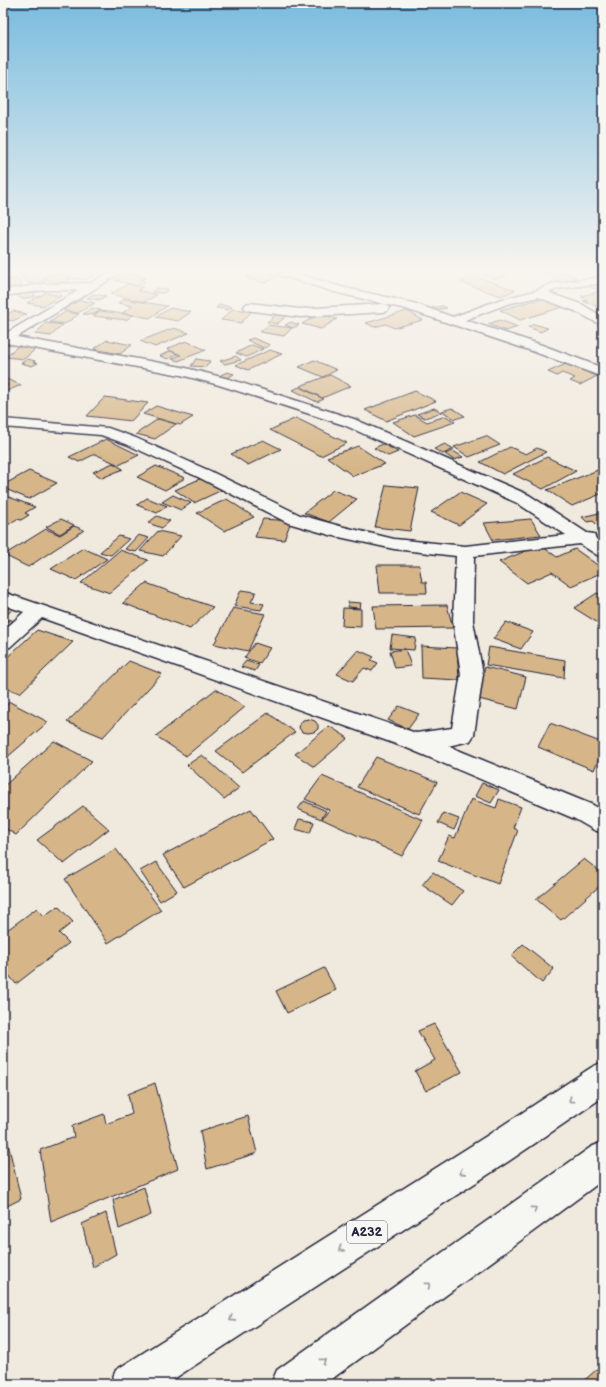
<svg xmlns="http://www.w3.org/2000/svg" width="606" height="1387" font-family="'Balsamiq Sans',sans-serif">
<style>
.building{fill:#d6b689;stroke:#22223b}
.lines{fill:none;stroke-linecap:round;stroke-linejoin:round}
.street-casing{stroke:#22223b;stroke-width:3}
.highway-casing{stroke:#22223b;stroke-width:3}
.street{fill:#f6f6f2;fill-rule:evenodd}
.highway{fill:#f6f6f2;fill-rule:evenodd}
.oneway{stroke:#9797a0}
.labels{text-anchor:middle;dominant-baseline:central;stroke-width:3;stroke-linejoin:round;paint-order:stroke}
.shield{fill:#f6f6f2;stroke:#626272;stroke-width:1}
.shield-label{font-size:13px;font-weight:bold;fill:#22223b}
</style>
<rect width="100%" height="100%" fill="#f0e9dd"/>
<filter id="ink" filterUnits="userSpaceOnUse"><feTurbulence type="fractalNoise" baseFrequency=".025" numOctaves="2"/><feDisplacementMap in="SourceGraphic" scale="8" xChannelSelector="R" yChannelSelector="G"/><feConvolveMatrix kernelMatrix="1 2 1 2 8 2 1 2 1" color-interpolation-filters="sRGB"/></filter>
<g filter="url(#ink)">
<path class="building" d="M18,273H38L46,281L29,284Z
M58,273L71,280L57,284L43,277Z
M75,273H91L96,274L84,280L67,277Z
M256,273H271L280,275L265,283L246,278Z
M491,273H498L506,276L495,279L484,275Z
M544,273H567L577,278L561,282Z
M129,274L146,278L140,280L145,282L136,286L115,280Z
M475,276L515,290L501,296L460,282Z
M17,279L24,287L3,289V281Z
M603,282V287L595,289L588,286Z
M128,284L143,287L137,290L157,295L144,302L110,294Z
M156,288L168,289L164,293L152,292Z
M30,291L36,296L22,299L16,294Z
M598,292L603,295V309L583,301L587,300L581,296Z
M45,293L61,296L43,306L27,303Z
M93,294L106,296L99,300L87,298Z
M543,298L563,307L520,320L500,310Z
M124,299L167,306L150,318L122,313L133,306L118,303Z
M80,300L95,303L78,313L63,310Z
M219,305L232,307L229,310L216,308Z
M443,306L447,308L434,310L431,308Z
M92,308L101,310L92,315L83,314Z
M170,308L191,312L178,321L156,317Z
M233,309L252,311L241,323L221,320Z
M13,311L27,314L13,321L3,319V316Z
M100,311L133,315L126,320L93,316Z
M407,311L423,320L394,328L386,324L374,327L366,323Z
M65,312L79,314L65,324L50,322Z
M279,312L289,314L277,324L267,322Z
M319,314L337,319L321,329L302,324Z
M500,320L518,327L506,331L488,324Z
M291,322L299,325L293,328L285,325Z
M46,323L63,325L51,336L35,334Z
M534,324L548,328L541,332L528,327Z
M268,325L292,328L284,336L260,332Z
M174,328L189,333L155,347L140,341Z
M253,338L270,345L264,348L247,340Z
M107,340L132,345L120,354L94,349Z
M186,341L206,350L178,361L172,359L181,355L167,349Z
M252,345L263,349L247,357L236,353Z
M18,346L37,348L24,359L5,357Z
M270,350L282,354L248,370L236,365Z
M170,351L178,354L168,359L160,356Z
M236,356L241,360L225,364L220,361Z
M28,359L35,361L33,362L38,363L32,366L21,363Z
M196,359L210,361L206,367L191,366Z
M314,360L337,370L323,377L299,367Z
M566,364L597,376L580,385L570,381L575,378L562,373L557,376L548,372Z
M227,372L234,374L226,379L219,376Z
M330,375L351,386L322,398L300,386Z
M4,378L21,385L7,391L3,390V388L8,385L3,384Z
M299,387L324,399L317,402L293,390Z
M415,391L436,401L386,421L365,410Z
M105,397L148,403L131,421L87,416Z
M156,406L193,417L180,425L143,414Z
M434,408L442,412L425,418L417,414Z
M452,408L465,416L455,419L442,411Z
M415,415L427,422L446,416L455,422L414,436L393,422Z
M296,418L347,443L321,456L270,430Z
M158,419L176,424L155,439L136,434Z
M486,436L500,445L469,457L454,447Z
M106,439L139,455L119,465L95,454L79,462L69,457Z
M263,440L281,449L248,465L231,454Z
M383,444L398,452L388,456L374,448Z
M445,444L454,449L443,454L434,449Z
M358,446L385,464L353,476L327,457Z
M510,447L526,454L537,448L546,452L503,474L480,462Z
M453,451L463,457L454,460L445,454Z
M547,457L576,471L543,489L513,474Z
M113,463L123,469L102,478L93,472Z
M156,466L185,478L165,490L137,477Z
M603,468V493L572,506L547,490Z
M29,471L57,483L29,499L3,488V485Z
M204,477L224,489L194,503L175,490Z
M386,485L419,488L410,531L375,527Z
M333,490L357,499L329,522L304,513Z
M460,492L487,504L459,525L431,512Z
M173,495L191,503L181,510L162,502Z
M9,497L35,507L25,513L29,515L21,520L17,519L3,528V501Z
M147,498L167,506L157,513L137,505Z
M227,499L254,517L224,531L197,513Z
M603,512V531L593,521L587,522L582,517Z
M157,516L170,521L162,528L148,523Z
M61,519L74,525L60,534L46,527Z
M263,519L291,521L284,540L255,537Z
M531,519L541,535L493,540L484,523Z
M74,526L84,530L28,567L4,555L46,529L60,535Z
M158,531L181,536L163,556L140,551Z
M138,535L149,538L136,552L125,549Z
M119,536L129,539L111,555L100,552Z
M540,545L557,557L575,549L603,569V572L571,586L552,572L527,583L499,562Z
M83,548L107,559L76,580L51,569Z
M120,550L148,560L110,593L81,583Z
M377,565H419L422,582H426L427,593H380Z
M146,583L213,607L190,629L123,603Z
M241,590L256,592L251,602L264,604L261,610L234,606Z
M597,593L603,596V619L598,623L574,608Z
M3,601L17,606L7,614L3,612Z
M348,602L361,603L360,608L348,607Z
M447,605L453,628L376,629L373,606Z
M233,608L265,614L248,651L214,644Z
M343,608L361,609V627L342,626Z
M9,619L19,623L3,637V624Z
M506,622L533,632L521,649L493,639Z
M37,630L73,642L20,693L3,687V661Z
M392,635L416,638L414,650L390,648Z
M255,643L270,648L260,663L244,658Z
M421,646L457,648L459,680L422,678Z
M489,647L565,660L564,678L486,665Z
M405,649L411,666L395,668L390,651Z
M358,650L374,657L371,660L378,663L372,671L364,668L353,681L337,674Z
M129,661L162,674L103,737L67,722Z
M246,661L259,665L255,671L241,667Z
M485,667L526,677L518,709L475,698Z
M216,689L245,707L186,756L156,736Z
M10,702L48,722L4,760L3,708Z
M399,706L419,714L408,729L388,720Z
M268,713L295,732L242,772L216,751Z
M309,719L315,721L318,725V729L314,732L308,733L302,732L299,728L300,724L303,720Z
M550,723L603,743V749L594,770L538,747Z
M329,726L348,738L314,767L295,754Z
M54,741L92,761L16,835L3,827V787Z
M202,755L239,788L224,799L187,765Z
M376,757L437,782L419,814L357,787Z
M322,776L423,820L402,856L322,819L329,810L305,799Z
M482,783L499,790L491,803L475,796Z
M471,799L496,808L499,799L521,807L513,828L518,830L498,884L438,861L449,836L455,838Z
M304,801L326,811L321,819L298,809Z
M83,806L109,829L64,864L37,840Z
M251,809L273,839L184,887L163,855Z
M443,813L459,819L454,830L438,823Z
M299,819L314,822L310,833L295,829Z
M116,849L161,910L108,943L65,879Z
M584,859L603,874V883L561,920L536,899Z
M156,862L177,891L160,901L140,871Z
M433,872L463,891L452,905L422,885Z
M58,906L73,922L59,933L69,943L16,984L3,968V933L37,908L44,916Z
M523,944L554,969L542,983L511,956Z
M324,968L336,990L287,1013L276,991Z
M434,1024L462,1072L426,1091L415,1071L435,1060L418,1031Z
M155,1083L178,1169L51,1222L40,1150L74,1137L72,1126L104,1114L106,1124L132,1114L128,1094Z
M248,1116L257,1153L207,1169L200,1131Z
M3,1122L21,1199L3,1208Z
M144,1187L151,1215L119,1229L113,1200Z
M106,1213L116,1254L93,1267L82,1224Z
M603,1364V1384H580Z"/>
<g class="lines">
<g class="street-casing">
<path id="street" d="M107,273H120L17,337L182,367L229,379L354,419L529,495L587,533L594,534L596,539L603,543V556L597,555L580,544L474,556L473,621L483,674L474,735L470,741L448,746L593,805L603,811V833L594,830L575,819L407,748L42,618L10,647L3,649V631L24,612L3,605V592L416,733L452,728L461,674L453,621L456,556L394,549L330,535L288,523L198,477L126,444L101,435L3,427V419L108,428L136,438L210,471L300,515L340,526L394,539L465,546L566,535L517,503L344,425L219,385L181,375L6,343L3,344V335L79,290H46L3,296V290L46,284L91,283Z
M279,273H296L341,287L413,303L453,317L499,300L535,291L551,284L603,277V283L557,289L549,293L583,305L603,317V326L575,311L538,297L507,304L465,320L542,345L603,368V377L532,351L406,309L334,292L280,275Z
M250,303L300,309L383,304L387,305L389,308L387,311L383,312L300,317L246,310L244,307L246,304Z"/>
</g>
<g class="highway-casing">
<path id="highway" d="M603,1062V1097L509,1161L166,1384H110L116,1370L485,1137L592,1067Z
M603,1142V1180L325,1384H271L277,1370L591,1147Z"/>
</g>
<use href="#street" class="street"/>
<use href="#highway" class="highway"/>
</g>
<defs><path id="oneway-chevron" d="M-2-3.5L2.5 0L-2 3.5" fill="none" stroke-width="1.6" stroke-linecap="round" stroke-linejoin="round"/></defs>
<g class="oneway">
<use href="#oneway-chevron" transform="translate(571 1100) rotate(146)"/>
<use href="#oneway-chevron" transform="translate(462 1172) rotate(147)"/>
<use href="#oneway-chevron" transform="translate(534 1209) rotate(-36)"/>
<use href="#oneway-chevron" transform="translate(341 1249) rotate(147)"/>
<use href="#oneway-chevron" transform="translate(428 1285) rotate(-36)"/>
<use href="#oneway-chevron" transform="translate(232 1319) rotate(147)"/>
<use href="#oneway-chevron" transform="translate(323 1361) rotate(-36)"/>
</g>
</g>
<linearGradient id="sky" x2="0" y2="1"><stop stop-color="#7abcde"/><stop offset="0.58" stop-color="#f8f5f0"/><stop offset="1" stop-color="#f8f5f0" stop-opacity="0"/></linearGradient>
<rect width="606" height="467" fill="url(#sky)"/>
<g class="labels">
<rect class="shield" x="347" y="1221" width="40" height="22" rx="3"/>
<g class="shield-label">
<text x="367" y="1232">A232</text>
</g>
</g>
<rect width="606" height="1387" fill="none" stroke="#f6f6f2" stroke-width="16"/>
<rect x="8" y="8" width="590" height="1371" fill="none" stroke="#22223b" stroke-width="1.5" filter="url(#ink)"/>
</svg>
